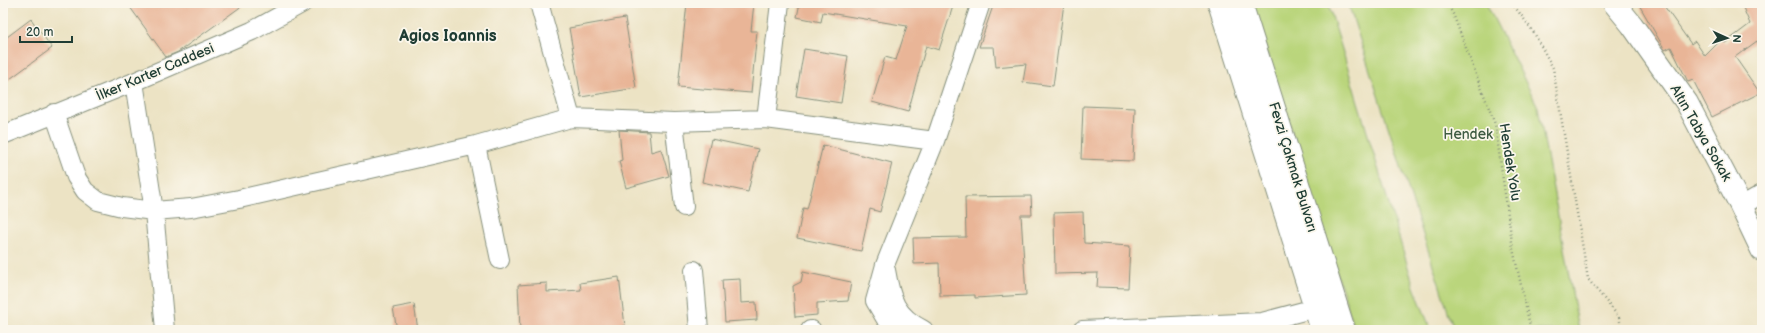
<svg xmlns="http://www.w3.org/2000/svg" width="1765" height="333" font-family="'Balsamiq Sans',sans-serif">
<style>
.green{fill:#bad57b;stroke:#6c8958}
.building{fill:#e9b597}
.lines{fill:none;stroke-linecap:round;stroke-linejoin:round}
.street-casing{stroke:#86907c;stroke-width:20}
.secondary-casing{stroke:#86907c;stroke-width:24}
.path{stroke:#86907c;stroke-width:2.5;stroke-dasharray:1 3;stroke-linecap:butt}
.street{stroke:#fff;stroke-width:18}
.secondary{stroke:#fff;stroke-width:22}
.labels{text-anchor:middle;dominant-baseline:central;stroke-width:3.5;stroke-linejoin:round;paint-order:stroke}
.street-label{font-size:14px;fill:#1f3d34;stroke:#fbf7ec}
.park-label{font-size:14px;fill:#3e5b42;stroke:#fbf7ec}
.quarter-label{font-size:16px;font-weight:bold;fill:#1f3d34;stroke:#fbf7ec}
</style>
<rect width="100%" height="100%" fill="#fbf7ec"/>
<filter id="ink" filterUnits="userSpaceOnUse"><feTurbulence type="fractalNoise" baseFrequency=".025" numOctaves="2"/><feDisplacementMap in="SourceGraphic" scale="8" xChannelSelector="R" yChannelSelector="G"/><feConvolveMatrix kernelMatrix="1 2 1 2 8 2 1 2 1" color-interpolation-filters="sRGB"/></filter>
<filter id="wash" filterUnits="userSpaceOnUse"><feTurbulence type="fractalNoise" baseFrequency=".012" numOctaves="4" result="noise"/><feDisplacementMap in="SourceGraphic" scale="16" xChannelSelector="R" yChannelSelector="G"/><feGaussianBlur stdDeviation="0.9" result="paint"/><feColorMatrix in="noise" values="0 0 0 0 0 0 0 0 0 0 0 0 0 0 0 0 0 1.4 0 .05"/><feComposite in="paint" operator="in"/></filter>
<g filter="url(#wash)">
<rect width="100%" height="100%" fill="#ece3c4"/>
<path class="green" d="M1251,3H1328L1414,287L1431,330H1355Z
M1348,3H1486L1538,107L1579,330H1454Z"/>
<g id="blocks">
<path class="building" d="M127,3H246L178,52L166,57Z
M687,3H754L751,31H757L751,93L678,87Z
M800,3H954L939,50L926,46L908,112L872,102L885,57L896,60L907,26L823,12L821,22L797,17Z
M994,3H1064L1053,86L1023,82L1026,64L996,67L994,47H979Z
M1638,3H1662L1691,44L1695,41L1705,56L1722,39L1725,43L1750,24L1741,3H1762V51L1757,41L1735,57L1760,93L1712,117L1693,80L1688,82L1671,47L1665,50Z
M625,18L636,88L581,97L569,28Z
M31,19L52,48L3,84V40Z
M804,49L848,56L841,103L796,96Z
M1083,106L1135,108L1133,161L1081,159Z
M619,130L649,132L651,152L661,149L669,176L626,188L619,161L622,160Z
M711,139L758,149L748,192L702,182Z
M823,145L892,163L880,212L870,209L861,251L797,238L803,208L807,209Z
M1031,196L1032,215H1021L1026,295L975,298V295L940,296L939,263L914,264L913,238L966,237L965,197Z
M1083,212L1084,243L1130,246L1128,288L1097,287L1098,273L1055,274L1054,213Z
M803,272L851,282L848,301L817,303V315L795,317L793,286L801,282Z
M619,277L625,326L596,330H520L518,285L547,283V292L581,290L580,283Z
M740,279L741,303L756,302L757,320L725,322L722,280Z
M414,304L418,330H397L393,308Z"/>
</g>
</g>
<g filter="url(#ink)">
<use href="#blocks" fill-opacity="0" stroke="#86907c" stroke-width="1"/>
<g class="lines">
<g class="street-casing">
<path id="street" d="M539,3L571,118L674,122L766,119L935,141
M134,82L154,211L165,330
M54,113L76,177L85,191L98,201L122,207L154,211L191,208L239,199L476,145L571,118
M766,119L780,3
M674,122L684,207
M3,135L134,82L252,31L303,3
M476,145L500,260
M1741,206L1762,194
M694,270L699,330
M886,270C891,299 895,316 924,330
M810,330H812
M905,330H902L885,318L875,301L885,265L935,141L981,3
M1082,330L1262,322L1315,308L1327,307"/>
</g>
<g class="secondary-casing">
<path id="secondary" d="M1219,3L1322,330
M1241,3L1344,330
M1614,3L1632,25L1687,103L1741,206L1762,250"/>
</g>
<path class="path" d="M1447,3L1453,14L1495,124L1513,249L1531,330
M1512,3L1533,31L1553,68L1588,279L1619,317L1622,330"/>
<use href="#street" class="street"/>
<use href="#secondary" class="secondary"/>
</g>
</g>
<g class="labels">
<g class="street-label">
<text transform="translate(155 72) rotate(-23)">İlker Karter Caddesi</text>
<text transform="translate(1701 133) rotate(60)">Altın Tabya Sokak</text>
<text transform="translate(1510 162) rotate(81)">Hendek Yolu</text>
<text transform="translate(1293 167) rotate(73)">Fevzi Çakmak Bulvarı</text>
</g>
<g class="park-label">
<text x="1468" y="134">Hendek</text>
</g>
<g class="quarter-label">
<text x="448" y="36">Agios Ioannis</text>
</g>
</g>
<rect width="1765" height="333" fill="none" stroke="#fbf7ec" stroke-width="16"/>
<g transform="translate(1727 38) rotate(93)" stroke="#fbf7ec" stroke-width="3" paint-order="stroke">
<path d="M0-3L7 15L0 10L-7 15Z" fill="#1f3d34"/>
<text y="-6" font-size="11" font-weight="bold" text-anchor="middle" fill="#1f3d34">N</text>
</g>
<path d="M20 36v6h52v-6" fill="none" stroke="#1f3d34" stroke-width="2"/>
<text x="26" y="36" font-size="12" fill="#1f3d34" stroke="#fbf7ec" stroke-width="3" paint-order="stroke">20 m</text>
</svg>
